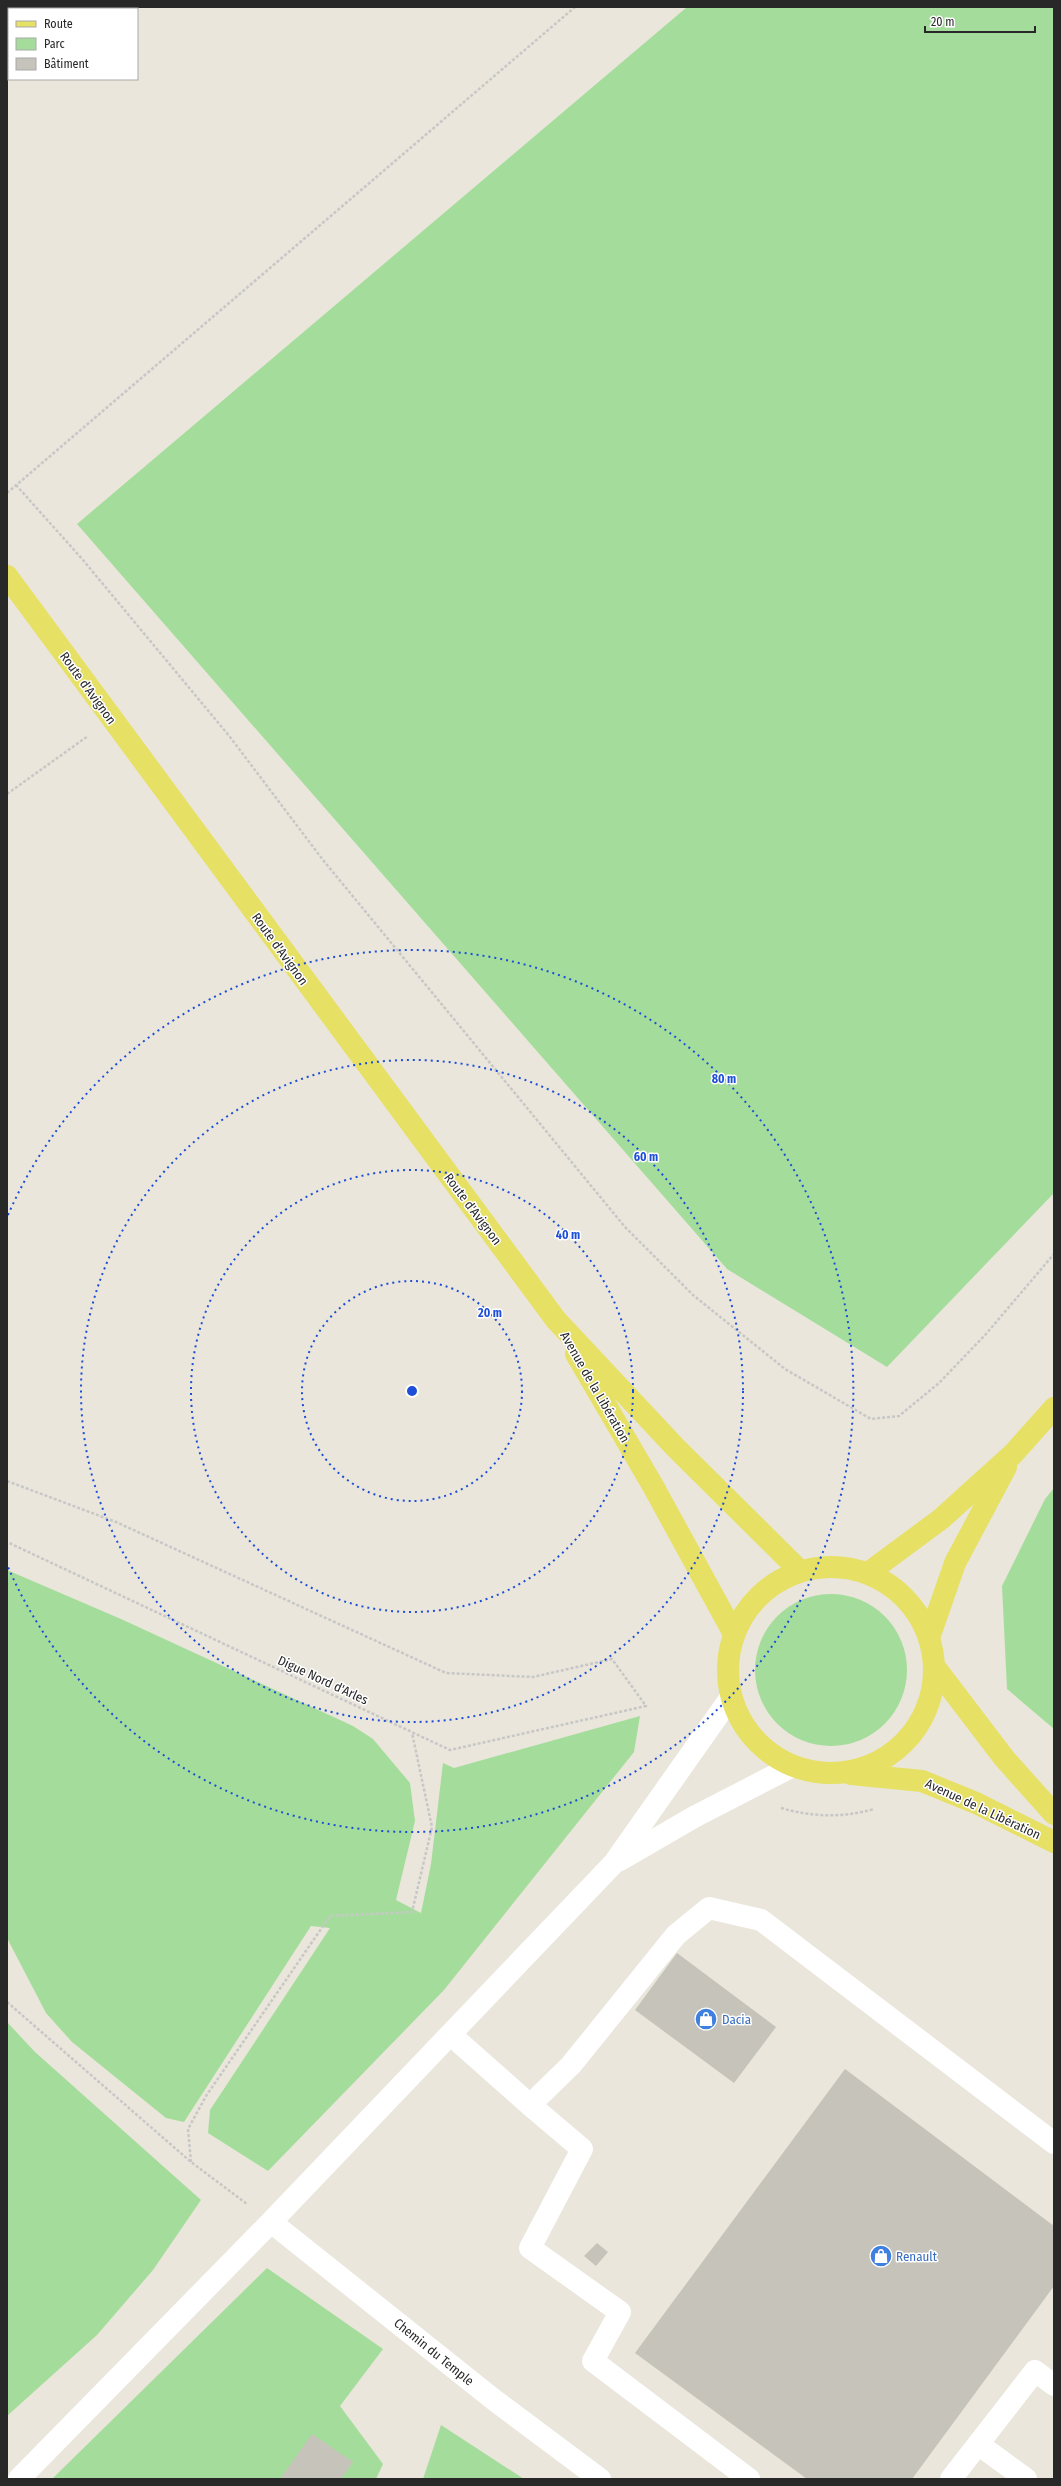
<svg xmlns="http://www.w3.org/2000/svg" width="1061" height="2486" font-family="'Fira Sans Condensed',sans-serif">
<style>
.green{fill:#a4dd9b}
.building{fill:#c5c3ba}
.lines{fill:none;stroke-linecap:round;stroke-linejoin:round}
.path{stroke:#c7c7c7;stroke-width:2.5;stroke-dasharray:3 2;stroke-linecap:butt}
.minor{stroke:#fff;stroke-width:22}
.major{stroke:#e6e064;stroke-width:22}
.ring{fill:none;stroke:#1d4ed8;stroke-width:2;stroke-dasharray:2 4}
.labels{text-anchor:middle;dominant-baseline:central;stroke-width:3;stroke-linejoin:round;paint-order:stroke}
.street-label{font-size:13px;fill:#282828;stroke:#fff}
.shop-label{font-size:13px;fill:#366cbe;stroke:#fff;text-anchor:start}
.centre{fill:#1d4ed8;stroke:#fff;stroke-width:2}
.ring-label{font-size:12px;text-anchor:middle;font-weight:bold;fill:#1d4ed8;stroke:#fff;stroke-width:3;stroke-linejoin:round;paint-order:stroke}
</style>
<rect width="100%" height="100%" fill="#eae6db"/>
<path class="green" d="M687,7H1054V1193L887,1367L727,1269L77,524Z
M1054,1488V1729L1007,1689L1002,1586L1045,1499Z
M7,1570L121,1619L353,1726L373,1739L410,1783L415,1821L396,1900L421,1913L431,1864L443,1763L454,1768L640,1716L634,1752L444,1990L268,2171L208,2133L210,2110L330,1928L311,1926L184,2122L166,2118L72,2042L46,2013L7,1938Z
M755 1670a76 76 0 1 1 152 0a76 76 0 1 1-152 0Z
M7,2022L35,2052L201,2200L153,2270L97,2335L7,2416Z
M267,2268L383,2349L340,2406L383,2464L376,2479H52Z
M441,2425L524,2479H423Z"/>
<path class="building" d="M677,1953L776,2027L734,2083L635,2010Z
M845,2069L1054,2226V2286L912,2479H807L635,2353Z
M597,2243L608,2252L596,2266L584,2256Z
M312,2434L353,2462L341,2479H280Z"/>
<g class="lines">
<path class="path" d="M16,485L83,560L230,737L323,860L625,1227L693,1295L785,1369L871,1419L899,1416L939,1383L986,1334L1054,1254
M7,493L575,7
M7,794L88,736
M7,1481L116,1522L446,1673L533,1677L612,1659L646,1706L450,1750L7,1542
M781,1808C812,1817 842,1818 874,1809
M7,2002L191,2162L247,2204
M191,2162L188,2129L206,2096L330,1916L412,1912L432,1827L412,1733"/>
<path class="minor" d="M620,1860L694,1817L793,1766
M451,2035L530,2105L571,2065L676,1935L709,1908L761,1920L1054,2143
M530,2105L582,2149L530,2248L620,2312L593,2361L749,2479
M271,2222L493,2399L600,2479
M978,2444L1026,2479
M19,2479L271,2222L614,1863L731,1697
M951,2479L1035,2371L1054,2385"/>
<path class="major" d="M7,576L556,1320L675,1447L800,1571
M576,1354L653,1486L734,1634
M728 1670a103 103 0 1 1 206 0a103 103 0 1 1-206 0Z
M868,1573L941,1519L1013,1454L1054,1408
M929,1638L955,1563L1006,1467
M934,1666L1004,1758L1054,1814
M851,1774L922,1781L976,1803L1054,1842"/>
</g>
<g class="ring">
<circle cx="412" cy="1391" r="110"/>
<circle cx="412" cy="1391" r="221"/>
<circle cx="412" cy="1391" r="331"/>
<path d="M8 1215A441 441 0 1 1 8 1567"/>
</g>
<defs>
<g id="shop-disc" transform="scale(1.15)"><circle r="9.5" fill="#3f7fe0" stroke="#fff"/><path d="M-5-2.5h2.3a2.7 3.5 0 0 1 5.4 0H5L5.5 6h-11ZM-1.5-2.5h3a1.5 2.3 0 0 0-3 0Z" fill="#fff"/></g>
</defs>
<g fill-rule="evenodd">
<use href="#shop-disc" x="706" y="2019"/>
<use href="#shop-disc" x="881" y="2256"/>
</g>
<g class="labels">
<g class="street-label">
<text transform="translate(88 688) rotate(54)">Route d'Avignon</text>
<text transform="translate(280 949) rotate(54)">Route d'Avignon</text>
<text transform="translate(473 1209) rotate(53)">Route d'Avignon</text>
<text transform="translate(595 1387) rotate(60)">Avenue de la Libération</text>
<text transform="translate(323 1680) rotate(25)">Digue Nord d'Arles</text>
<text transform="translate(983 1809) rotate(25)">Avenue de la Libération</text>
<text transform="translate(434 2352) rotate(39)">Chemin du Temple</text>
</g>
<g class="shop-label">
<text x="722" y="2019">Dacia</text>
<text x="896" y="2256">Renault</text>
</g>
</g>
<circle cx="412" cy="1391" r="6" class="centre"/>
<g class="ring-label">
<text x="724" y="1083">80 m</text>
<text x="646" y="1161">60 m</text>
<text x="568" y="1239">40 m</text>
<text x="490" y="1317">20 m</text>
</g>
<rect width="1061" height="2486" fill="none" stroke="#282828" stroke-width="16"/>
<rect x="8" y="8" width="130" height="72" fill="#ffffff" stroke="#a9a9a9"/>
<rect x="16" y="21" width="20" height="6" fill="#e6e064" stroke="#a9a9a9"/>
<text x="44" y="28" font-size="12" fill="#282828">Route</text>
<rect x="16" y="38" width="20" height="12" fill="#a4dd9b" stroke="#a9a9a9"/>
<text x="44" y="48" font-size="12" fill="#282828">Parc</text>
<rect x="16" y="58" width="20" height="12" fill="#c5c3ba" stroke="#a9a9a9"/>
<text x="44" y="68" font-size="12" fill="#282828">Bâtiment</text>
<path d="M925 26v6h110v-6" fill="none" stroke="#282828" stroke-width="2"/>
<text x="931" y="26" font-size="12" fill="#282828" stroke="#ffffff" stroke-width="3" paint-order="stroke">20 m</text>
</svg>
